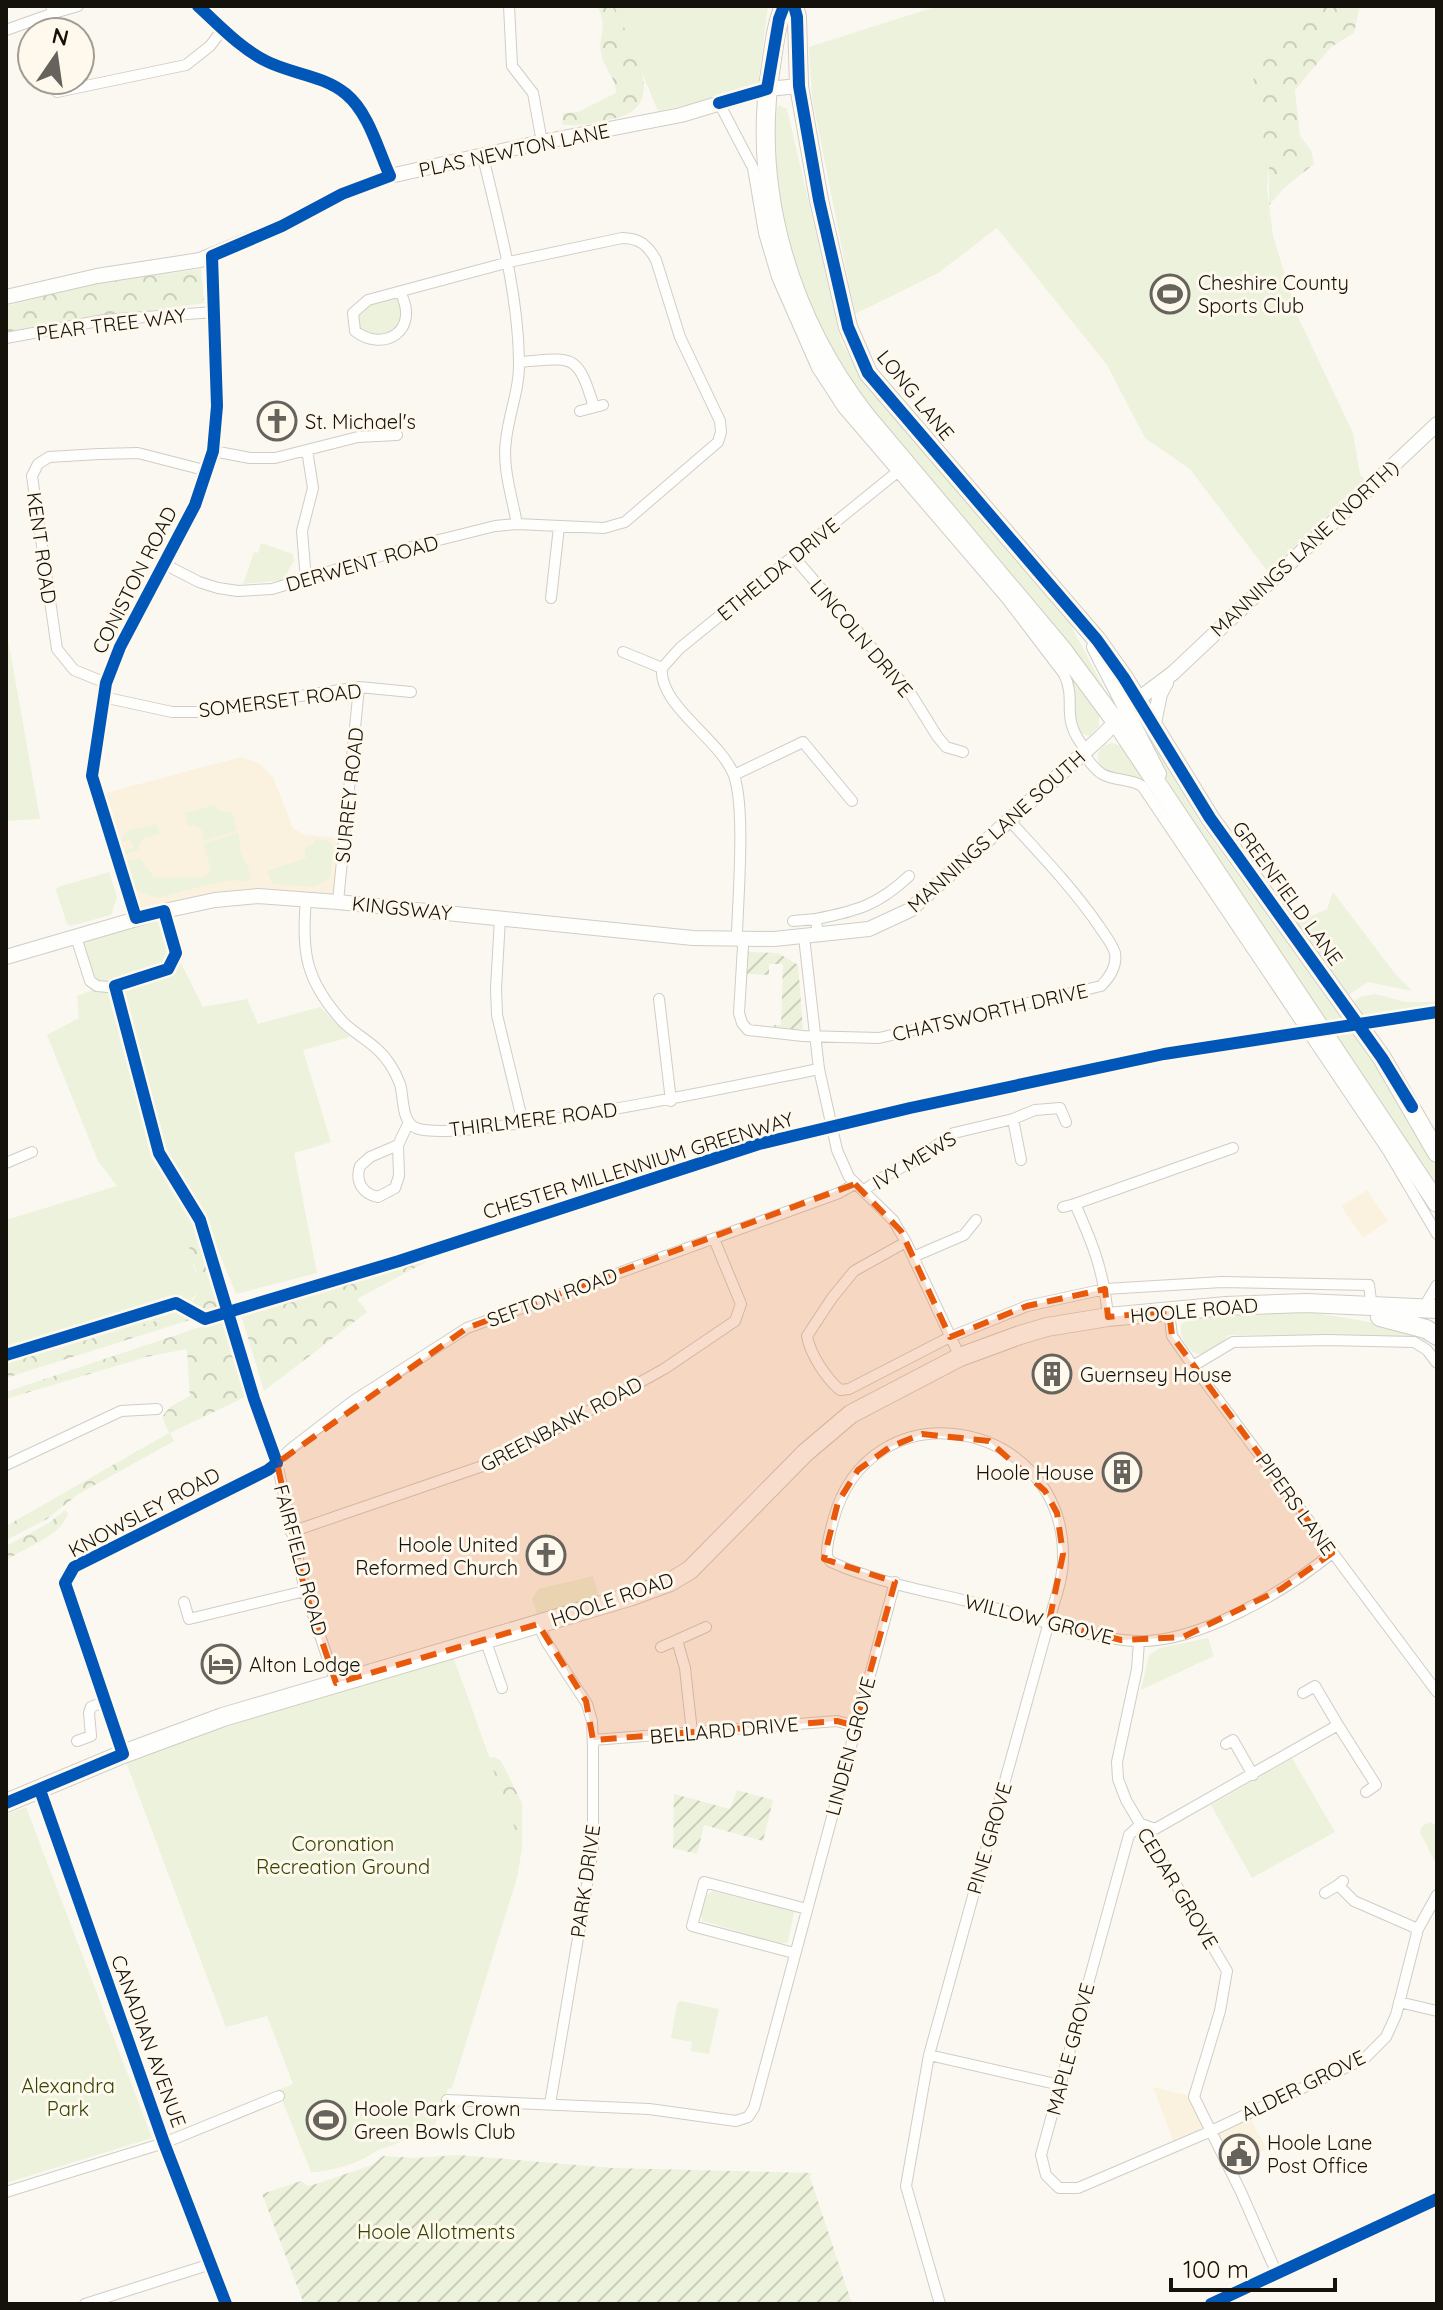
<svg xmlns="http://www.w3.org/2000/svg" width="1443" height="2310" font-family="Quicksand,sans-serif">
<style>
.built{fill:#faf2df}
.green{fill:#ecf2db}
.forest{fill:url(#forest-crowns)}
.garden{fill:url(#garden-furrows)}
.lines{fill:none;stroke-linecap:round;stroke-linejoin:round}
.minor-casing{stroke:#d0cdc6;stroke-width:12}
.tertiary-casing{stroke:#d0cdc6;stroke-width:16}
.trunk-casing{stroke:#d0cdc6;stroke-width:20}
.minor{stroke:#fefefd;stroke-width:10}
.tertiary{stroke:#fefefd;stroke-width:14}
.trunk{stroke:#fefefd;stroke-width:18}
.cycleway-casing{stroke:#fff9ed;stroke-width:17}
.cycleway{stroke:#0057b8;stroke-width:12}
.marked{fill:#e8590c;fill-opacity:0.2;stroke:#e8590c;stroke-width:6;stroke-dasharray:16 10;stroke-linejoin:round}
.labels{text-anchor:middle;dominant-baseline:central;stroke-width:6;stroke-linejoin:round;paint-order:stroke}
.street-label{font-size:20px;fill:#15120b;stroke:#fff9ed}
.poi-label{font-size:20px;fill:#15120b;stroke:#fff9ed;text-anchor:start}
.park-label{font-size:20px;fill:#334502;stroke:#fff9ed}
</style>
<defs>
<pattern id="forest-crowns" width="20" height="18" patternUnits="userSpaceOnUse" patternTransform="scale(2)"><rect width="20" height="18" fill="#ecf2db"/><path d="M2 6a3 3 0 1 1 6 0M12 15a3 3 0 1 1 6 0" fill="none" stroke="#cacebb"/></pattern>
<pattern id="garden-furrows" width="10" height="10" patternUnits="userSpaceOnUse" patternTransform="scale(2)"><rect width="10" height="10" fill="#ecf2db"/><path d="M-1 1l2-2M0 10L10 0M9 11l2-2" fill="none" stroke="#cacebb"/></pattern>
</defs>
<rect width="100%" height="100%" fill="#fbf8f1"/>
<path class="built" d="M241,757L259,763L273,777L293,828L302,834L344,839L338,902L280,896L136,918L98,795Z
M1367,1190L1388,1221L1363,1238L1341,1206Z
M1153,2087L1194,2097L1210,2131L1247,2113L1267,2149L1228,2168L1209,2132L1175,2146Z"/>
<path class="green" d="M614,6H768L758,83L702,102L658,111Z
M938,6H1315L1264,46L1253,74L1254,90L1269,165L1267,188L1273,236L1298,317L1353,433L1360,475L1365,479L1268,572L1190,469L1145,438L1107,365L997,228L938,273L855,314L812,97L809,47Z
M779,105L787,109L841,341L862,378L1067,618L1107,694L879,425L811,319L778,210L774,111Z
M400,292L405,300L399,334L364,338L353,313L359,305Z
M261,543L293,554L294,561L283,580L243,584L254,552L258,553Z
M6,628L40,819L6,821Z
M1070,672L1099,713V727L1089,736L1080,733C1070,713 1078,693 1068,673Z
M1112,743C1128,746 1136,766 1145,779L1104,771C1094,759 1096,747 1112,743Z
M1154,745L1201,824L1376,1067L1417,1131L1437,1168V1195L1178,801L1150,747Z
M215,805L218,810L232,813L237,830L204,841L201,829L194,825L188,826L185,813Z
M157,824L160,834L143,838L138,850L126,854L124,851L133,847L130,840L121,842L122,837L130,830Z
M238,833L241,852L251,875L247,882L233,880L209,884L158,898L136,890L127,861L140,858L154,878L205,877L211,870L204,843Z
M315,839L329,841L334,848L330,878L315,887L272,884L267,871L306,858L305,848L309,845H313Z
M109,872L117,897L111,915L70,926L67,924L56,890L58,887Z
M1333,892L1396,975L1412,991L1368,982L1347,996L1296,923L1327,909Z
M164,911L176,953L203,1007L247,999L258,1024L320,1007L350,1037L303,1050L331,1142L294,1153L317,1273L236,1294L209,1228H199V1232L194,1235L193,1266L199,1278V1290L192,1299L189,1312L6,1362V1220L117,1186L98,1161L47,1035L79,1018L77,996L100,987L96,985L76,937Z
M1375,994L1405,1002H1437V1009L1362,1018L1352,1003L1360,997Z
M1310,1312L1393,1326L1430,1339L1426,1342L1407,1337L1229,1335C1223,1340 1215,1350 1208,1353C1191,1360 1177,1336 1182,1323L1192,1318Z
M593,1576L599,1597L537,1614L532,1599L538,1589Z
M1208,1638L1214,1656L1141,1690L1149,1655L1160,1648Z
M453,1656L522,1848L517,1878L452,2088L448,2089L433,2130L376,2151C360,2163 331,2172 311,2172L278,2090L293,2084L267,2016L226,2027L123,1754Z
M1292,1758L1335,1832L1252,1878L1211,1805Z
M26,1807L152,2138L6,2183V1815Z
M1430,1822L1437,1826V1866L1420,1832L1422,1826Z
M713,1891L794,1912L788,1942L781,1944L703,1921C698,1910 702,1896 713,1891Z
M681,2001L719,2009L709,2054L691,2051L692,2042L671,2038L677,2004Z"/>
<path class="forest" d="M597,6H614C629,41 674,108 612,119C596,122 578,128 562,124L563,113L578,112L616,93C616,79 606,70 602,57C596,37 610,28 597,6Z
M1315,6H1360L1354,33L1331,47L1295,90L1300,136L1311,150L1314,164L1285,187L1269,205V165L1254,90L1252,49L1264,46Z
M201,269L204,303L6,332V306L81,285Z
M199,1232L224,1310L206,1315L190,1308C192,1299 199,1293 199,1285C200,1266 177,1248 199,1232Z
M450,1249L357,1299L367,1312L264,1391L241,1315Z
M189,1312L196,1318L6,1378V1362Z
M224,1319L247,1396L170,1433L174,1441L77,1495L47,1519L6,1540V1526L169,1433L162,1417L170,1407L190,1396L187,1349L146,1357L6,1399V1392Z
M65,1510L68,1514C60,1537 24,1547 6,1561V1546L49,1523Z
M494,1757L501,1761L522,1803V1848L489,1758Z"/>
<path class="garden" d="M746,952L778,953L798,965L803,1029L774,1030V1025H781L783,964H769V975L747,974V984H744Z
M737,1790L773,1800L763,1841L704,1825L697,1854L673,1848L674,1794L730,1809Z
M458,2155L613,2168L811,2173L810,2177L852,2304H304L262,2194L301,2181L308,2186L316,2184L372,2165L383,2156L416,2158Z"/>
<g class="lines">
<g class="minor-casing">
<path id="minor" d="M51,6L54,13L78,6
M198,6C219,25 240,48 266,61C291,74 323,75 346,94C369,113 378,150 390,176
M509,6L512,66L533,93L542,142
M6,30L54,13
M57,92L186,65L210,46L223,29
M719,103L753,168L764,233L777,277L817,368L843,408L1006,598L1064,674C1078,704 1058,716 1086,750
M483,157C499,224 518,292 519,361C520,388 509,413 506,440C502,467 512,497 517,524
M6,338L104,320L215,312
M519,362C574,358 577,352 594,407
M580,411L603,405
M213,451L250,458H275L358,437L397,435
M793,556L909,691L937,736L946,747L963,752
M164,564L199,582L218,588L238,591L272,589L407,548L495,526L517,524L604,528L625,522L718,442L721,432L720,421L680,337L656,260C648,245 639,238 622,238L509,262L368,300L353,313L355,331C383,353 421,331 400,292
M306,580L302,531L313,488L307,450
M551,598L559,527
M623,652L662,668C658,704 718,738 733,773C746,803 738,897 737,934L743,946L739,1013L742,1023L748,1030L803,1036L879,1038L1101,986C1110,977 1117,965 1115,953C1112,943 1104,934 1099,926C1072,887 1040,854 1009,820
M662,668L680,648L896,473
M106,683L74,670L57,649L32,476L38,464L49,457L99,454L138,453L208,471
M103,697L172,712H196L359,687L411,692
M1083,753C1088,760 1094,769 1102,774C1114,781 1129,778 1142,786L1388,1151L1437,1234
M734,775L803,742L852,801
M306,899C301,953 306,981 343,1022C353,1032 366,1039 377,1049C387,1058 395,1071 400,1084C404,1097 401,1122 416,1128C435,1135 486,1128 507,1125C612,1112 715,1090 819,1069
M338,902L359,687
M136,918L92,776L106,683L120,647L195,505L213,451L217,406L212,256
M500,919L496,988L497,1015L523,1123
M793,921L816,919
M818,936L816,919C857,911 878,905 909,876
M76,937L90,981L97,986L108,987L155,974L171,966L176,953L164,911
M804,937L819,1069L837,1150L849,1177L893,1220L906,1242
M659,999L671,1101
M1013,1119L1021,1160
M398,1145L399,1176L395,1188L378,1197C362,1194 355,1181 360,1166L370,1157Z
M398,1145L409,1122
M6,1163L32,1152
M863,1191L881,1178L916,1160L954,1133L1013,1119L1035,1110L1060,1108L1066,1122
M1063,1207L1075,1204
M913,1257L964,1235L976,1220
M1422,1310L1437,1285
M1169,1311L1172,1336L1193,1366L1437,1692
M1108,1317C1104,1272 1093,1244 1075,1204L1233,1148
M960,1357L906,1242L854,1271L832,1298L807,1336C810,1354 826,1378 840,1390L849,1389L950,1337L1027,1306L1105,1289L1222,1282L1369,1285L1372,1308
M1193,1366L1233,1342L1327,1340L1414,1342L1427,1350L1437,1363
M252,1391L277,1463L305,1591L336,1683
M6,1465L121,1411L157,1409
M291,1532L500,1460L664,1369L735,1321L741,1304L714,1239
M184,1602L189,1619L305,1591
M538,1624L547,1643L587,1704L592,1721L593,1748V1849L550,2104
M485,1639L502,1688
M677,1640L706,1627
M1139,1641L1137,1669L1117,1762L1118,1779L1126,1800L1227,1971L1220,2011L1194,2097L1241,2192L1277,2274
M661,1647L677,1640L685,1668L692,1732
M1303,1693L1315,1686L1338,1725
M593,1740L837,1721L855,1726
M77,1741L91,1736L89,1713L91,1707L106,1701
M1226,1744L1233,1740L1253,1775
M123,1754L65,1583L74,1567L268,1470L292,1448L353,1401L467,1328L839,1193L855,1184
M1366,1792L1376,1785L1338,1725L1155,1829L1141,1824L1129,1835L1041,2155L1046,2175L1059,2188H1078L1209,2132L1364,2059L1386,2037L1396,2015L1418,1929L1437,1895
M1343,1881L1338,1885L1354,1901L1418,1929
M1325,1893L1338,1885
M794,1953L692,1926L704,1882L807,1909
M1399,2002L1437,2011
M929,2055L1060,2085
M447,2100L649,2109L736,2121L748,2117L754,2108L895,1582
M6,2192L164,2143L279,2096
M85,2304L211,2264
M940,2304L906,2186L929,2055L1049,1622C1054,1600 1064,1578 1063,1556C1063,1418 869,1383 833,1521C830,1533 826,1545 827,1557L831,1562C878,1583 933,1592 983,1605C1029,1616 1090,1639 1136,1641C1197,1644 1286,1591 1332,1553"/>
</g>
<g class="tertiary-casing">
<path id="tertiary" d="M6,297L97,276L200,260L282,226L342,194L390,176L542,142L681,115L767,89L799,86
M1094,647L1159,774
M1153,728L1160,694L1166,683
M6,957L164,911L215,900L258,896L338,902L693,938L774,939L869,929L910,910L1101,737L1137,700L1173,673L1437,424
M40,1790L164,2143L226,2304
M1211,2304L1437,2199"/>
</g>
<g class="trunk-casing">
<path id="trunk" d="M784,6C776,25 774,46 771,66C751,190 789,317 866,416L1062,649L1116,722L1437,1203
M794,6L797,17L799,86L819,200L848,327L868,373L1097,640L1124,678L1210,818L1382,1058L1437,1153
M1380,1317L1426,1329L1437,1336
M6,1803L123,1754L223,1717L629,1597L670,1582L690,1570L805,1453L851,1414L960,1357L1020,1335L1047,1327L1108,1317L1226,1306L1306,1303L1437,1309"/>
</g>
<use href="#minor" class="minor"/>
<use href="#tertiary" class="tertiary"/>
<use href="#trunk" class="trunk"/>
<g class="cycleway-casing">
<path id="cycleway" d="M794,6L797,17L799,86L819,200L848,327L868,373L1097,640L1124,678L1210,818L1382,1058L1412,1107
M719,103L767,89L779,19L784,6
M6,1355L176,1303L205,1319L399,1261L759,1144L910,1108L1164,1054L1437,1012
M40,1790L164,2143L226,2304
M6,1803L123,1754L65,1583L74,1567L268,1470L277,1463L254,1399L200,1220L159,1153L115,986L168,969L176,953L164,911L136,918L92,776L106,683L120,647L195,505L213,451L217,406L212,256L282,226L342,194L390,176C378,150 369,113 346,94C323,75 291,74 266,61C240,48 219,25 198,6
M1211,2304L1437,2199"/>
</g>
<use href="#cycleway" class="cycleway"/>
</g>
<path class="marked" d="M855,1184L901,1231L950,1337L1027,1306L1105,1289L1108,1317L1169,1311L1172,1336L1332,1553L1281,1589L1183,1637L1121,1640L1049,1622L1063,1554L1057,1513L1045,1491L989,1441L922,1434L890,1447L858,1470L838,1502L828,1542L824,1559L895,1582L855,1726L837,1721L593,1740L586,1701L538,1624L336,1683L305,1591L277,1463L467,1328Z"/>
<defs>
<g id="stadium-ring" transform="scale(2)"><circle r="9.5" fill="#fff9ed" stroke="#66625c" stroke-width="1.5"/><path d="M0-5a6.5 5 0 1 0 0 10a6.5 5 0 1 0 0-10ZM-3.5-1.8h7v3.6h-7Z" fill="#66625c"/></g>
<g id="church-ring" transform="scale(2)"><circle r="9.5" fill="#fff9ed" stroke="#66625c" stroke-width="1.5"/><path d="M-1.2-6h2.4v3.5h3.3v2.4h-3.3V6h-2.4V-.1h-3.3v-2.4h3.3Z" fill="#66625c"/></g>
<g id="building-ring" transform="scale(2)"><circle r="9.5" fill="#fff9ed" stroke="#66625c" stroke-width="1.5"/><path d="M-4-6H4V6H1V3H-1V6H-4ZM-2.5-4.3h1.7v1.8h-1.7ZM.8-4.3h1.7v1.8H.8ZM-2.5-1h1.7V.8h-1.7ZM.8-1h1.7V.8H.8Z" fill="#66625c"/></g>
<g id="hotel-ring" transform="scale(2)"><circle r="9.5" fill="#fff9ed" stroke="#66625c" stroke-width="1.5"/><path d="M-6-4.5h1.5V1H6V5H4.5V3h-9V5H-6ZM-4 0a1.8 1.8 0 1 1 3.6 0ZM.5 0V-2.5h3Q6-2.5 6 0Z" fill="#66625c"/></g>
<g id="civic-ring" transform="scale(2)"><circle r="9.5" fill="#fff9ed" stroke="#66625c" stroke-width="1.5"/><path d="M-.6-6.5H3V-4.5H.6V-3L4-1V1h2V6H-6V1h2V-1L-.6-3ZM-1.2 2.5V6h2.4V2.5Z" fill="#66625c"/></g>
</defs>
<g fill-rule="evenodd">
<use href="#stadium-ring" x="1170" y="294"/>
<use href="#church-ring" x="277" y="421"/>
<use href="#building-ring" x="1052" y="1374"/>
<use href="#building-ring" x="1122" y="1472"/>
<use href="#church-ring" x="546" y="1555"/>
<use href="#hotel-ring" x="221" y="1664"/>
<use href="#stadium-ring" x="326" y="2120"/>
<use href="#civic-ring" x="1239" y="2154"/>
</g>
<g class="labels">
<g class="street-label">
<text transform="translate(514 150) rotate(-12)">PLAS NEWTON LANE</text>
<text transform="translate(111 324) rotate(-7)">PEAR TREE WAY</text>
<text transform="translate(916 395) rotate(51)">LONG LANE</text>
<text transform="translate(42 548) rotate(82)">KENT ROAD</text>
<text transform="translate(1304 548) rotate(-43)">MANNINGS LANE (NORTH)</text>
<text transform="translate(362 563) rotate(-16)">DERWENT ROAD</text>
<text transform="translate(778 569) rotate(-39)">ETHELDA DRIVE</text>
<text transform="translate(134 580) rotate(-63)">CONISTON ROAD</text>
<text transform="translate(862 638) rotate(50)">LINCOLN DRIVE</text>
<text transform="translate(280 700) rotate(-7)">SOMERSET ROAD</text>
<text transform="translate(349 795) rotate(-84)">SURREY ROAD</text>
<text transform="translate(996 831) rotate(-42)">MANNINGS LANE SOUTH</text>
<text transform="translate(1288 893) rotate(54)">GREENFIELD LANE</text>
<text transform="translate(402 908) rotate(6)">KINGSWAY</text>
<text transform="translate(990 1012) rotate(-13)">CHATSWORTH DRIVE</text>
<text transform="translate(533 1119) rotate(-7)">THIRLMERE ROAD</text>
<text transform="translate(914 1160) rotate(-31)">IVY MEWS</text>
<text transform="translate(638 1165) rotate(-17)">CHESTER MILLENNIUM GREENWAY</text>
<text transform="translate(552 1297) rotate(-20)">SEFTON ROAD</text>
<text transform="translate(1194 1310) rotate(-5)">HOOLE ROAD</text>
<text transform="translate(561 1424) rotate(-28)">GREENBANK ROAD</text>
<text transform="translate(1296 1504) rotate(54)">PIPERS LANE</text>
<text transform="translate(144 1512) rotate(-28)">KNOWSLEY ROAD</text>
<text transform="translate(301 1560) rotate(75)">FAIRFIELD ROAD</text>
<text transform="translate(612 1599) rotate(-19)">HOOLE ROAD</text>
<text transform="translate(1039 1619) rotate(14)">WILLOW GROVE</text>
<text transform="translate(724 1730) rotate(-5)">BELLARD DRIVE</text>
<text transform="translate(850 1746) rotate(-75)">LINDEN GROVE</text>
<text transform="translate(989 1838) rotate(-74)">PINE GROVE</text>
<text transform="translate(585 1881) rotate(-82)">PARK DRIVE</text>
<text transform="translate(1178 1888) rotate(59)">CEDAR GROVE</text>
<text transform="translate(149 2041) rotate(70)">CANADIAN AVENUE</text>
<text transform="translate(1070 2049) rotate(-75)">MAPLE GROVE</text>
<text transform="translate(1303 2085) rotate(-26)">ALDER GROVE</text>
</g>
<g class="poi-label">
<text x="1198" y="282">Cheshire County<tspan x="1198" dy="23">Sports Club</tspan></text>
<text x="305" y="421">St. Michael's</text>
<text x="1080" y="1374">Guernsey House</text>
<text x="1094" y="1472" text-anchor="end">Hoole House</text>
<text x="518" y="1544" text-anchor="end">Hoole United<tspan x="518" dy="23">Reformed Church</tspan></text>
<text x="249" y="1664">Alton Lodge</text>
<text x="354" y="2108">Hoole Park Crown<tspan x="354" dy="23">Green Bowls Club</tspan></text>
<text x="1267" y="2142">Hoole Lane<tspan x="1267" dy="23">Post Office</tspan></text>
</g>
<g class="park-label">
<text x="343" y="1843">Coronation<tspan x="343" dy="23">Recreation Ground</tspan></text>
<text x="68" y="2085">Alexandra<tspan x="68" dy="23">Park</tspan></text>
<text x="436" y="2231">Hoole Allotments</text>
</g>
</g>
<rect width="1443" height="2310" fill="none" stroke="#15120b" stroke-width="16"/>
<g transform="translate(56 56) rotate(13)"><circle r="38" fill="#fff9ed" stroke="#a19d93" stroke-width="2"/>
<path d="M0-6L14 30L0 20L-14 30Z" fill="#66625c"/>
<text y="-12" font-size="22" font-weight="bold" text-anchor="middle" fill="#15120b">N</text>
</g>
<path d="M1171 2278v12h164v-12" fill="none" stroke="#15120b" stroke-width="4"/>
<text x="1183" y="2278" font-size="24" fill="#15120b" stroke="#fff9ed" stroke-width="6" paint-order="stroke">100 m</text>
</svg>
